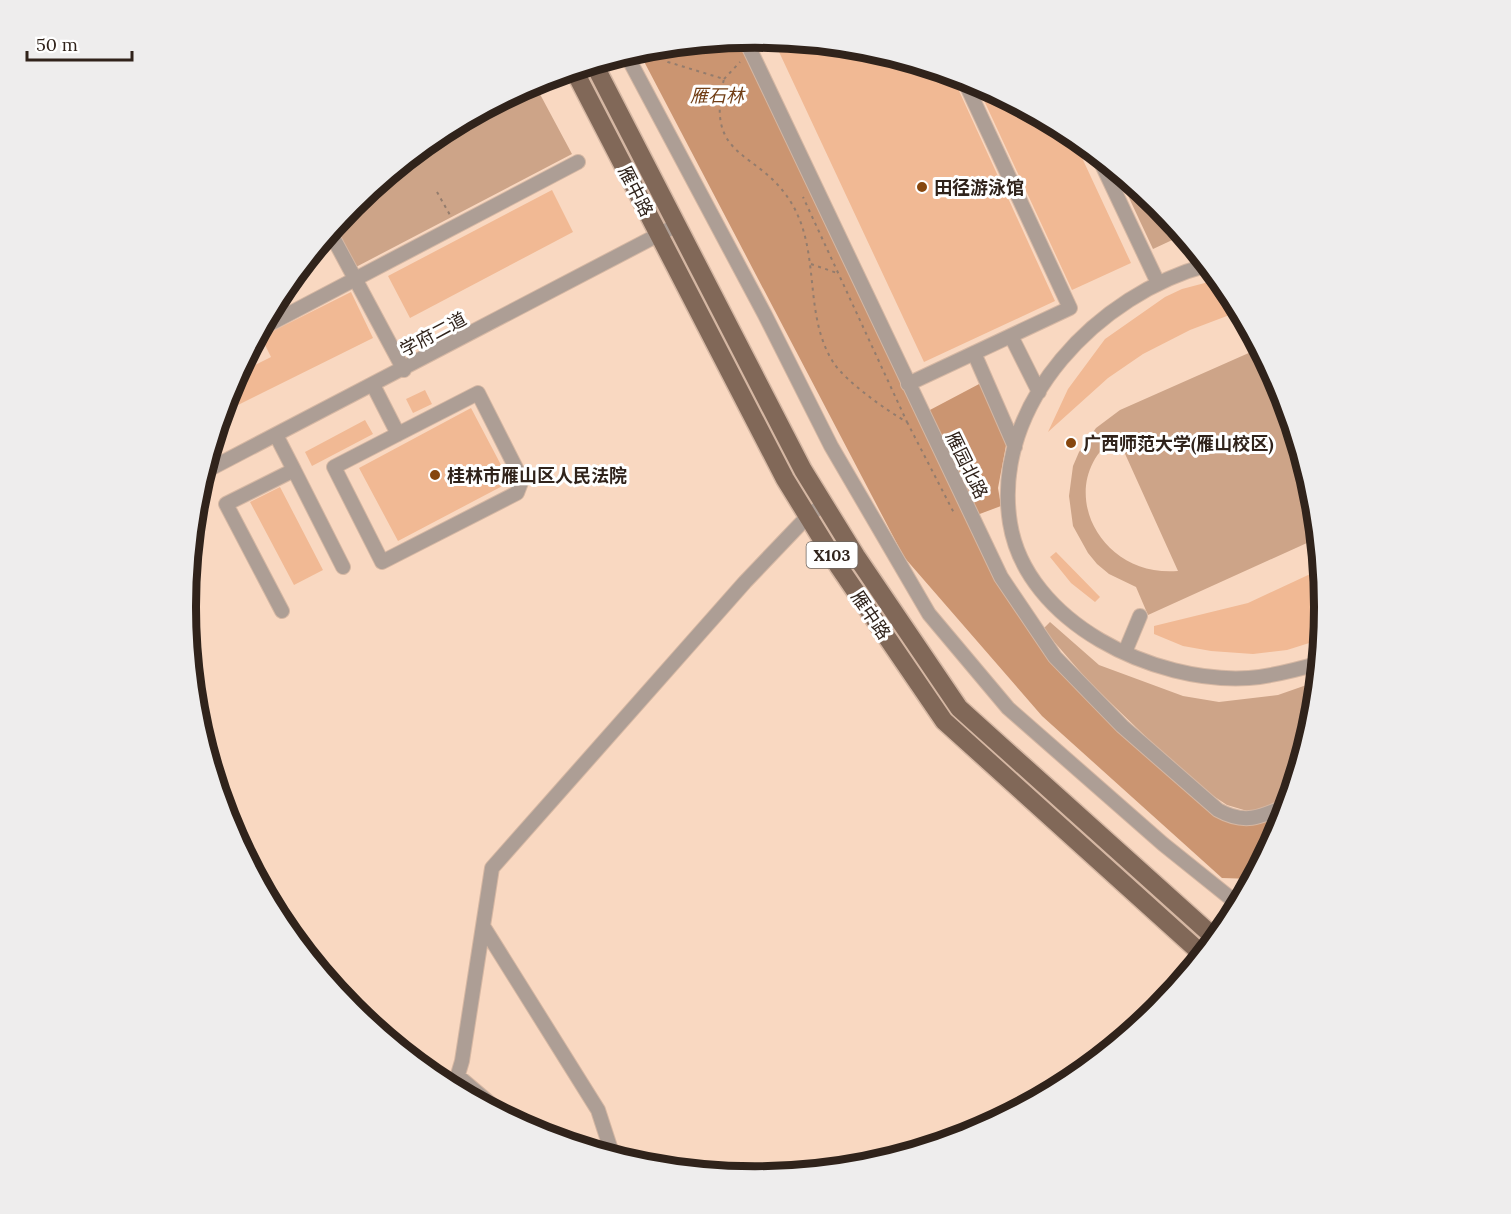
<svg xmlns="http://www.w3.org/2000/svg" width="1511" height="1214" font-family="Lora,'Noto Sans SC',serif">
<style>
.green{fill:#cda488;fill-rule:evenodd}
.forest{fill:#cb9571}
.building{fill:#f1b994}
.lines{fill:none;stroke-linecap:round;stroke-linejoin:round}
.minor-casing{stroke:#d5b7a3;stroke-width:16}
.major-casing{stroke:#d5b7a3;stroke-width:21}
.path{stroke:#937c6d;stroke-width:2;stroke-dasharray:3 4.5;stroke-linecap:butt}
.minor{stroke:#ad9e95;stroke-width:14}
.major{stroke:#816858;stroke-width:18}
.poi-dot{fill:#86460e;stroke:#fff;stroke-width:2}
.labels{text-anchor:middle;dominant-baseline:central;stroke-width:6;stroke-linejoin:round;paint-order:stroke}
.shield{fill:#fff;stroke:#6e655f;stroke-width:1.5}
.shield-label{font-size:16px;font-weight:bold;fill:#30231b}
.park-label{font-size:18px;font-style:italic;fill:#713e15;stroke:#fff}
.poi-label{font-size:18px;font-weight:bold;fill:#30231b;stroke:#fff;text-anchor:start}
.street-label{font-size:18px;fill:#30231b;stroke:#fff}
.rim{fill:none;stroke:#30231b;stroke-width:8}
</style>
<rect width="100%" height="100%" fill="#f9d8c1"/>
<path class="green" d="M534,83L572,154L356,267L335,226L353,204L439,133Z
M1116,170L1158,205L1183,235L1153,249Z
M1260,348C1291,407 1312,472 1318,538L1148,615L1136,587L1109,574L1097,564L1088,553L1073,526L1069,496L1073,466L1079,452L1096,428L1120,410ZM1117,436L1178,571C1096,578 1052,481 1117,436Z
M1050,622L1099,665L1183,696L1219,702L1278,695L1318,681L1314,718L1290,796L1254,813L1227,805L1195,784L1090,683L1043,629Z"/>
<path class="forest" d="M745,39L1001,577L1055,656L1234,818L1288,805L1282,825L1253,879L1222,878L1042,716L904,557L638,50Z
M981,383L1007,440L998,488L1001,506L977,515L928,411Z"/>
<path class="building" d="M773,39L867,49L955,75V82L1055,301L924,362Z
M975,81L1070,132L1131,263L1072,290Z
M552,190L573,232L410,318L388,276Z
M1220,279L1240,311L1190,330L1143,354L1108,378L1048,432L1068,389L1105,339L1165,297L1182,289Z
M351,292L373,338L234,407L233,404L223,409L237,374L271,357L261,337Z
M425,390L432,404L413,413L406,399Z
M471,408L510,482L398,541L359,468Z
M365,420L373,434L312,466L305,452Z
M280,487L323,570L294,585L250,502Z
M1056,552L1100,597L1095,602L1071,583L1050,557Z
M1321,569L1325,607L1322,639L1287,650L1253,654L1211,651L1183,646L1154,634V626L1248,603Z"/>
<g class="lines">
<g class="minor-casing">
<path id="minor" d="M745,39L1001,577L1055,657L1122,726L1218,810C1245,825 1261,817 1288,805
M626,54L765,315L831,446L929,614L1008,708L1163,844L1239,905
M1097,154L1158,283
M330,232L404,370
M1208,265C1100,293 991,403 1010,523C1026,623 1155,684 1249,678C1273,676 1296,670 1320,663
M262,328L578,162
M1011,336L1039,392
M974,353L1015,447
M908,384L1070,308L963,78
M373,385L398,434L478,393L522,480L517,493L382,562L334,467L398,434
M276,435L294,470L226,504L282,611
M294,470L343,567
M204,472L677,225
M1125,652L1140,616
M483,926L598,1110L613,1156
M458,1076L505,1116
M454,1088L462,1061L492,868L745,582L808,516L824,504"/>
</g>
<g class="major-casing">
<path id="major" d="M594,64L803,470L856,556L959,708L1216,939
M574,70L785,479L839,567L944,721L1203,955"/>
</g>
<path class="path" d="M664,47L668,62L724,79C704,162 759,148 792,204C821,253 803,314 833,362C845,381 887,411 907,422L803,197
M724,79L740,62
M437,192L450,215
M811,264L837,273
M907,422L955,515"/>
<use href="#minor" class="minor"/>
<use href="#major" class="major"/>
</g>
<g class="poi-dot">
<circle cx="922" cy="187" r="6"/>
<circle cx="1071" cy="443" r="6"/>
<circle cx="435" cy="475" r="6"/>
</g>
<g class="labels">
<rect class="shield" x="806.5" y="542" width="51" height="26" rx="4.5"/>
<g class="shield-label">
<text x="832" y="555">X103</text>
</g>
<g class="park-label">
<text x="717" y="95">雁石林</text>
</g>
<g class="poi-label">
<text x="934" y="187">田径游泳馆</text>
<text x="1083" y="443">广西师范大学(雁山校区)</text>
<text x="447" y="475">桂林市雁山区人民法院</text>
</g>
<g class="street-label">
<text transform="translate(636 191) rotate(63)">雁中路</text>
<text transform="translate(433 334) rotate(-28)">学府二道</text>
<text transform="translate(967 465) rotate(64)">雁园北路</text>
<text transform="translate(871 615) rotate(56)">雁中路</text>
</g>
</g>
<path d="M0 0H1511V1214H0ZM196 607a559 559 0 1 1 1118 0a559 559 0 1 1-1118 0Z" fill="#eeeded" fill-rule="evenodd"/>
<path class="rim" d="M196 607a559 559 0 1 1 1118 0a559 559 0 1 1-1118 0Z"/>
<path d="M27 51v9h105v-9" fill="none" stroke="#30231b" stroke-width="3"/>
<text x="36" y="51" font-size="18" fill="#30231b" stroke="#ffffff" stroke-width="4.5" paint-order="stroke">50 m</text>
</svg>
